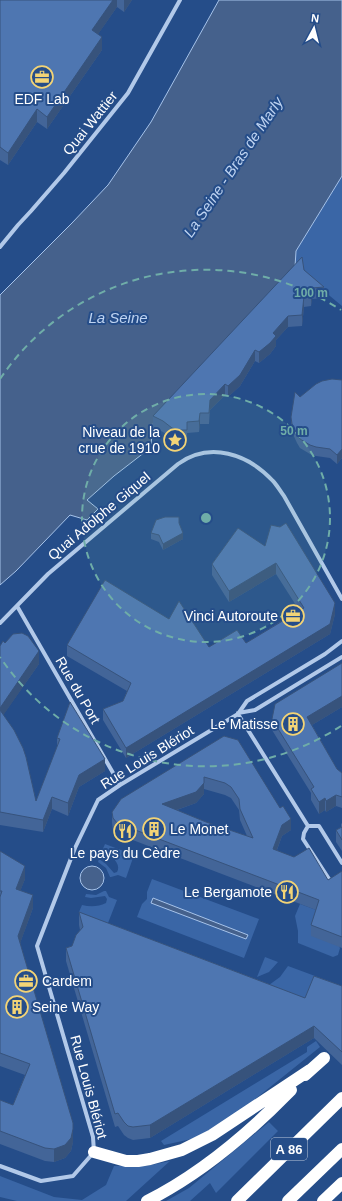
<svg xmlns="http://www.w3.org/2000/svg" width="342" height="1201" font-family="Arial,sans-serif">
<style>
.green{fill:#3a66a6}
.water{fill:#45618c;stroke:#a6c3ea}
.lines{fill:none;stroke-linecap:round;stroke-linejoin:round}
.minor{stroke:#b2c9e9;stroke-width:4}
.motorway{stroke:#fff;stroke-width:12}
.wall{fill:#436598;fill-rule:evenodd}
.shaded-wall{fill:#37537c}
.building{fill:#4e76b1;stroke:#37537c;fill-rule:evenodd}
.ring{fill:none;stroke:#6fada8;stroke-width:2;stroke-dasharray:7 5}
.labels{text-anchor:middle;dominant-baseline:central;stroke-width:4;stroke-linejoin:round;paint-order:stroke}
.shield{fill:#254d89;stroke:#becadc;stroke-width:1}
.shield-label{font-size:13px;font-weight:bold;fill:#fff}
.poi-label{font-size:14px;fill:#fff;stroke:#254d89;text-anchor:end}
.street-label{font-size:14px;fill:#fff;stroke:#254d89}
.water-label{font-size:15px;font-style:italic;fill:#bed3f1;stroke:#254d89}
.centre{fill:#6fada8;stroke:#254d89;stroke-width:2}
.ring-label{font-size:12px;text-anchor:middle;font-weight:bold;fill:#6fada8;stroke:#254d89;stroke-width:4;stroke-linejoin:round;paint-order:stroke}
</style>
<rect width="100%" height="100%" fill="#254d89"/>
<path class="green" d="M342,176V306L295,267L296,251Z
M105,844L134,855L126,878L118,875L111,877H110L106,868L98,862L99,859L106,864L114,873L117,872C122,863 110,855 102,851Z
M152,879L259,919L244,958L137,917L142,904L147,899V892Z
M104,891H106L109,897L117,900L108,923L79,912L82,905C90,907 98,907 106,903L107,899L105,896L91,898L85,897L86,894L96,895Z
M300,904L319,911L340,948L338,955L333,957L298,943V931L295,916Z
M265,957L278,962L269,972L257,977Z
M288,966L342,986V994L305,1011L269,985L280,977Z
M316,1041L320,1047L233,1117L196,1138L164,1145L161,1141L307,1052V1047Z
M269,1122L278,1131L216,1193L210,1183L190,1201H166L189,1188Z
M170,1161L126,1201H17L0,1197V1176L54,1197L82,1200L106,1185L114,1166H146Z"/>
<path class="water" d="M219,0H342V176L296,251L295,267L154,418L151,444L145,452L114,476L87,500L98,509L87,520L70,515L16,571L0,585V295L72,223L108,185L151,122Z
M80 878a12 12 0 1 1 24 0a12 12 0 1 1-24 0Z
M153,898L248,935L246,939L151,903Z"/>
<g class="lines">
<path class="minor" d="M0,247L18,225L31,211L64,173L128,93L180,0
M17,606L120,785
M0,623L48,574L178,464C210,441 248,454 273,481C277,485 280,491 284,496L342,599
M238,713L255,710L342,657
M238,714L308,826L304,833L303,839L331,882
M308,826H319L342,863
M0,1166L41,1181L73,1176L94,1152L93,1137L37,946L75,848L98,800L120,785L238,714L247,701L325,654L342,641"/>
<path class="motorway" d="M305,1075L324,1058
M94,1152L126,1161H138L150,1159L182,1150L212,1135L310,1070
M147,1201C201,1174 249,1133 291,1090
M237,1201L342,1098
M288,1201L342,1149
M323,1201L342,1183"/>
</g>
<path class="wall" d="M0,0H132L124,12L117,7L98,34L102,50L47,129L37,122L8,165L0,160Z
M304,270L324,287V298L312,299L311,306L304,307L302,326L288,327L276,340V346L270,354L259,363L255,361L240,386L228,397L225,395L210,410L209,424H200L199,432L187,433V441H179L172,439L163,432L153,427V416Z
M342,380V458L337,464L330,458L316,456L310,454L300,448L297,443L292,432L291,425V417L300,397Z
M179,523L183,539L163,550L159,542L151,539V533Z
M238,528L335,614L330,634L126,758L103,720V709L123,701L127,691L67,656V645L209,647L246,643L299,610L276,574L229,602L212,575V564Z
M0,646L39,664L3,715L36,801L57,747V738L70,702L105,771L79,787L68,816L52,809L43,832L0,825Z
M342,663V707L312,725L337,769L342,773V808L336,806L326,812L325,810L319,814L311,800V793L272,730V719Z
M224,736L291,830L282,836L277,850L328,880L342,871V948L311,936V925L316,910L117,834L113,830L112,823V812ZM204,789L225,795L231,798L239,810L240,820L247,836L206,822L177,810L196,803L204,794Z
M342,823V851L336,842V830L341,827V824Z
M0,851L25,879L20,891L33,908L20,943L73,1142L71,1151L65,1158L54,1162L45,1161L0,1144V1100L13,1105L25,1075L0,1066Z
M79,912L305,998L342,986V1065L314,1038L150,1138L133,1140L128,1138L124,1135L118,1126L115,1127L66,961V948L72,946L80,930L79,925Z"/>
<path class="shaded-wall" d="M113,0H117V7L92,43V30Z
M124,0H132L124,12Z
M102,37V50L47,129V117Z
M37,109V122L8,165V153Z
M312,288V299L311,306V296Z
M304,296V307L302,326V315Z
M288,316V327L276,340V346L270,354L259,363V352L273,333Z
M255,350V361L240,386L228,397V386Z
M225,384V395L210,410L209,424L210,400Z
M200,413V424L199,432V421Z
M342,449V458L337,464V455Z
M183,533V539L163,550V544Z
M276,563V574L229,602V591Z
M335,603V614L330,634L126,758V748Z
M39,651V664L0,720V708Z
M342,696V707L307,728V717Z
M105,759V771L79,787L68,816V803L79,775Z
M204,783V794L196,803L162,815V804Z
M336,795V806L326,812V801Z
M52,797V809L43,832V820Z
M325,798V810L319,814V802Z
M291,819V830L282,836L273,860V849L282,825Z
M25,866V879L16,902V889Z
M33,895V908L18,949V936Z
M314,1026V1038L150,1138V1125Z
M73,1129V1142L71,1151L65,1158L54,1162V1149Z"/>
<path class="building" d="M0,0H113L92,30L102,37L47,117L37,109L8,153L0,147Z
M302,257L304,270L324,287L312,288L311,296H304L302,315L288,316L273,333L276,336L270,343L259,352L255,350L240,375L228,386L225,384L210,400L209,413H200L199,421L187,422V430H179L172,428L163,421L153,416Z
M332,379L342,380V449L337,455L330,449L316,447L310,445L300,439L297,434L292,424L291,417L295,392L300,397L316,384L322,381Z
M165,517H179V523L183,533L163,544L159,535L151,533L156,520Z
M286,523L335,603L330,624L126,748L103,709L123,701L131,683L67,645L105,580L169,619L179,601L209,647L237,630L246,643L304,608L276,563L229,591L212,564L238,528L265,546L271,525L280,527Z
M22,633L28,636L39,651L0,708V646L3,641L5,643L13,634Z
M342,663V696L307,717L337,769L342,773V797L336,795L326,801L325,798L319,802L311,789L314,787L272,719L275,704Z
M70,702L105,759L79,775L68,803L52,797L43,820L0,812V710L14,730L23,748L26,757L36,801L60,739L57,738Z
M224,736L238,740L280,808L283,806L291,819L282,825L273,849L294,857L309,848L328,880L342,871V937L311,925L319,900L117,823L113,818L112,812L121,799ZM204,777L225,783L231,787L239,799L240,809L253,838L206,822L162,804L196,792L204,783Z
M342,827V840L336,830Z
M0,851L25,866L16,889L33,895L18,936L73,1123V1129L71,1138L65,1145L54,1149L45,1148L0,1131V1100L13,1105L30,1064L0,1053V897L2,891H0Z
M79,912L305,998L314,976L342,986V1052L314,1026L150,1125L133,1127L128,1126L124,1122L118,1113L115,1114L66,948L72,946L76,935L83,927Z"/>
<circle cx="206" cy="518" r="124" fill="#6fada8" fill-opacity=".12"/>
<g class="ring">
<circle cx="206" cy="518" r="124"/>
<path d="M341 726A248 248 0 0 1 0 657M0 379A248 248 0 0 1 341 310"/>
</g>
<defs>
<g id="office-ring" transform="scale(1.15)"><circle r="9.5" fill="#254d89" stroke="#f3d476" stroke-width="1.5"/><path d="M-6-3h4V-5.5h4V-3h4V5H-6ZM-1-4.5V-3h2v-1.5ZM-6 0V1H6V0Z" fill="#f3d476"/></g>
<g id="sight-ring" transform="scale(1.15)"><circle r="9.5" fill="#254d89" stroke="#f3d476" stroke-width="1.5"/><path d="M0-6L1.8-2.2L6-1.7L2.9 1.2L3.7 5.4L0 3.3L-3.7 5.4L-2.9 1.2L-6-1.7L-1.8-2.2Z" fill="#f3d476"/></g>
<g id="building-ring" transform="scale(1.15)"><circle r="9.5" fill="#254d89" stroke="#f3d476" stroke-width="1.5"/><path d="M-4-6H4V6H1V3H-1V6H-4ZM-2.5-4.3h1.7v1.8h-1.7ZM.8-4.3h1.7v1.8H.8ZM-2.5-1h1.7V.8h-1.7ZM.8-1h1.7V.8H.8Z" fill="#f3d476"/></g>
<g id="restaurant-ring" transform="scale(1.15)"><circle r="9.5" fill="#254d89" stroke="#f3d476" stroke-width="1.5"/><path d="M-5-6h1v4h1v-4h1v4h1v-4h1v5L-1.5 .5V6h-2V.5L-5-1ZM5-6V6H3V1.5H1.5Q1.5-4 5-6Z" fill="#f3d476"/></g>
</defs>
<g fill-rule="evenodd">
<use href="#office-ring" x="42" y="77"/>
<use href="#sight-ring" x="175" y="440"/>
<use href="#office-ring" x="293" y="616"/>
<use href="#building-ring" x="293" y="724"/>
<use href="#building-ring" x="154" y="829"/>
<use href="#restaurant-ring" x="125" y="831"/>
<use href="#restaurant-ring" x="287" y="892"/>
<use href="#office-ring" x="26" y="981"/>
<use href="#building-ring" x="17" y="1007"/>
</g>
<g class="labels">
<rect class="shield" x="271" y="1138" width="36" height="22" rx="3"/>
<g class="shield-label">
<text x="289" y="1149">A 86</text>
</g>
<g class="poi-label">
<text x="42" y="99" text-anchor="middle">EDF Lab</text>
<text x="160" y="432">Niveau de la<tspan x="160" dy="16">crue de 1910</tspan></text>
<text x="278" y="616">Vinci Autoroute</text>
<text x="278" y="724">Le Matisse</text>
<text x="170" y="829" text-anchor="start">Le Monet</text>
<text x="125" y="853" text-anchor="middle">Le pays du Cèdre</text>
<text x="272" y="892">Le Bergamote</text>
<text x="42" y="981" text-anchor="start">Cardem</text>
<text x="32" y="1007" text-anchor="start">Seine Way</text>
</g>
<g class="street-label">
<text transform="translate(90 123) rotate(-51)">Quai Wattier</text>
<text transform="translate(99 516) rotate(-40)">Quai Adolphe Giquel</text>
<text transform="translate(78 690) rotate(60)">Rue du Port</text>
<text transform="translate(147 757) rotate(-32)">Rue Louis Blériot</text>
<text transform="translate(89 1087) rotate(75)">Rue Louis Blériot</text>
</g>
<g class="water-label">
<text transform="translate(233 167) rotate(-56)">La Seine - Bras de Marly</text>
<text x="118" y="317">La Seine</text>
</g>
</g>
<circle cx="206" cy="518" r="6" class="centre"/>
<g class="ring-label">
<text x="311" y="297">100 m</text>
<text x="294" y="435">50 m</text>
</g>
<g transform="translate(314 28) rotate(7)" stroke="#254d89" stroke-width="3" paint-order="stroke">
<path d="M0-3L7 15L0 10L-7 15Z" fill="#ffffff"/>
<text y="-6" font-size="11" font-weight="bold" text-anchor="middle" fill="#ffffff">N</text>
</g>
</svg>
